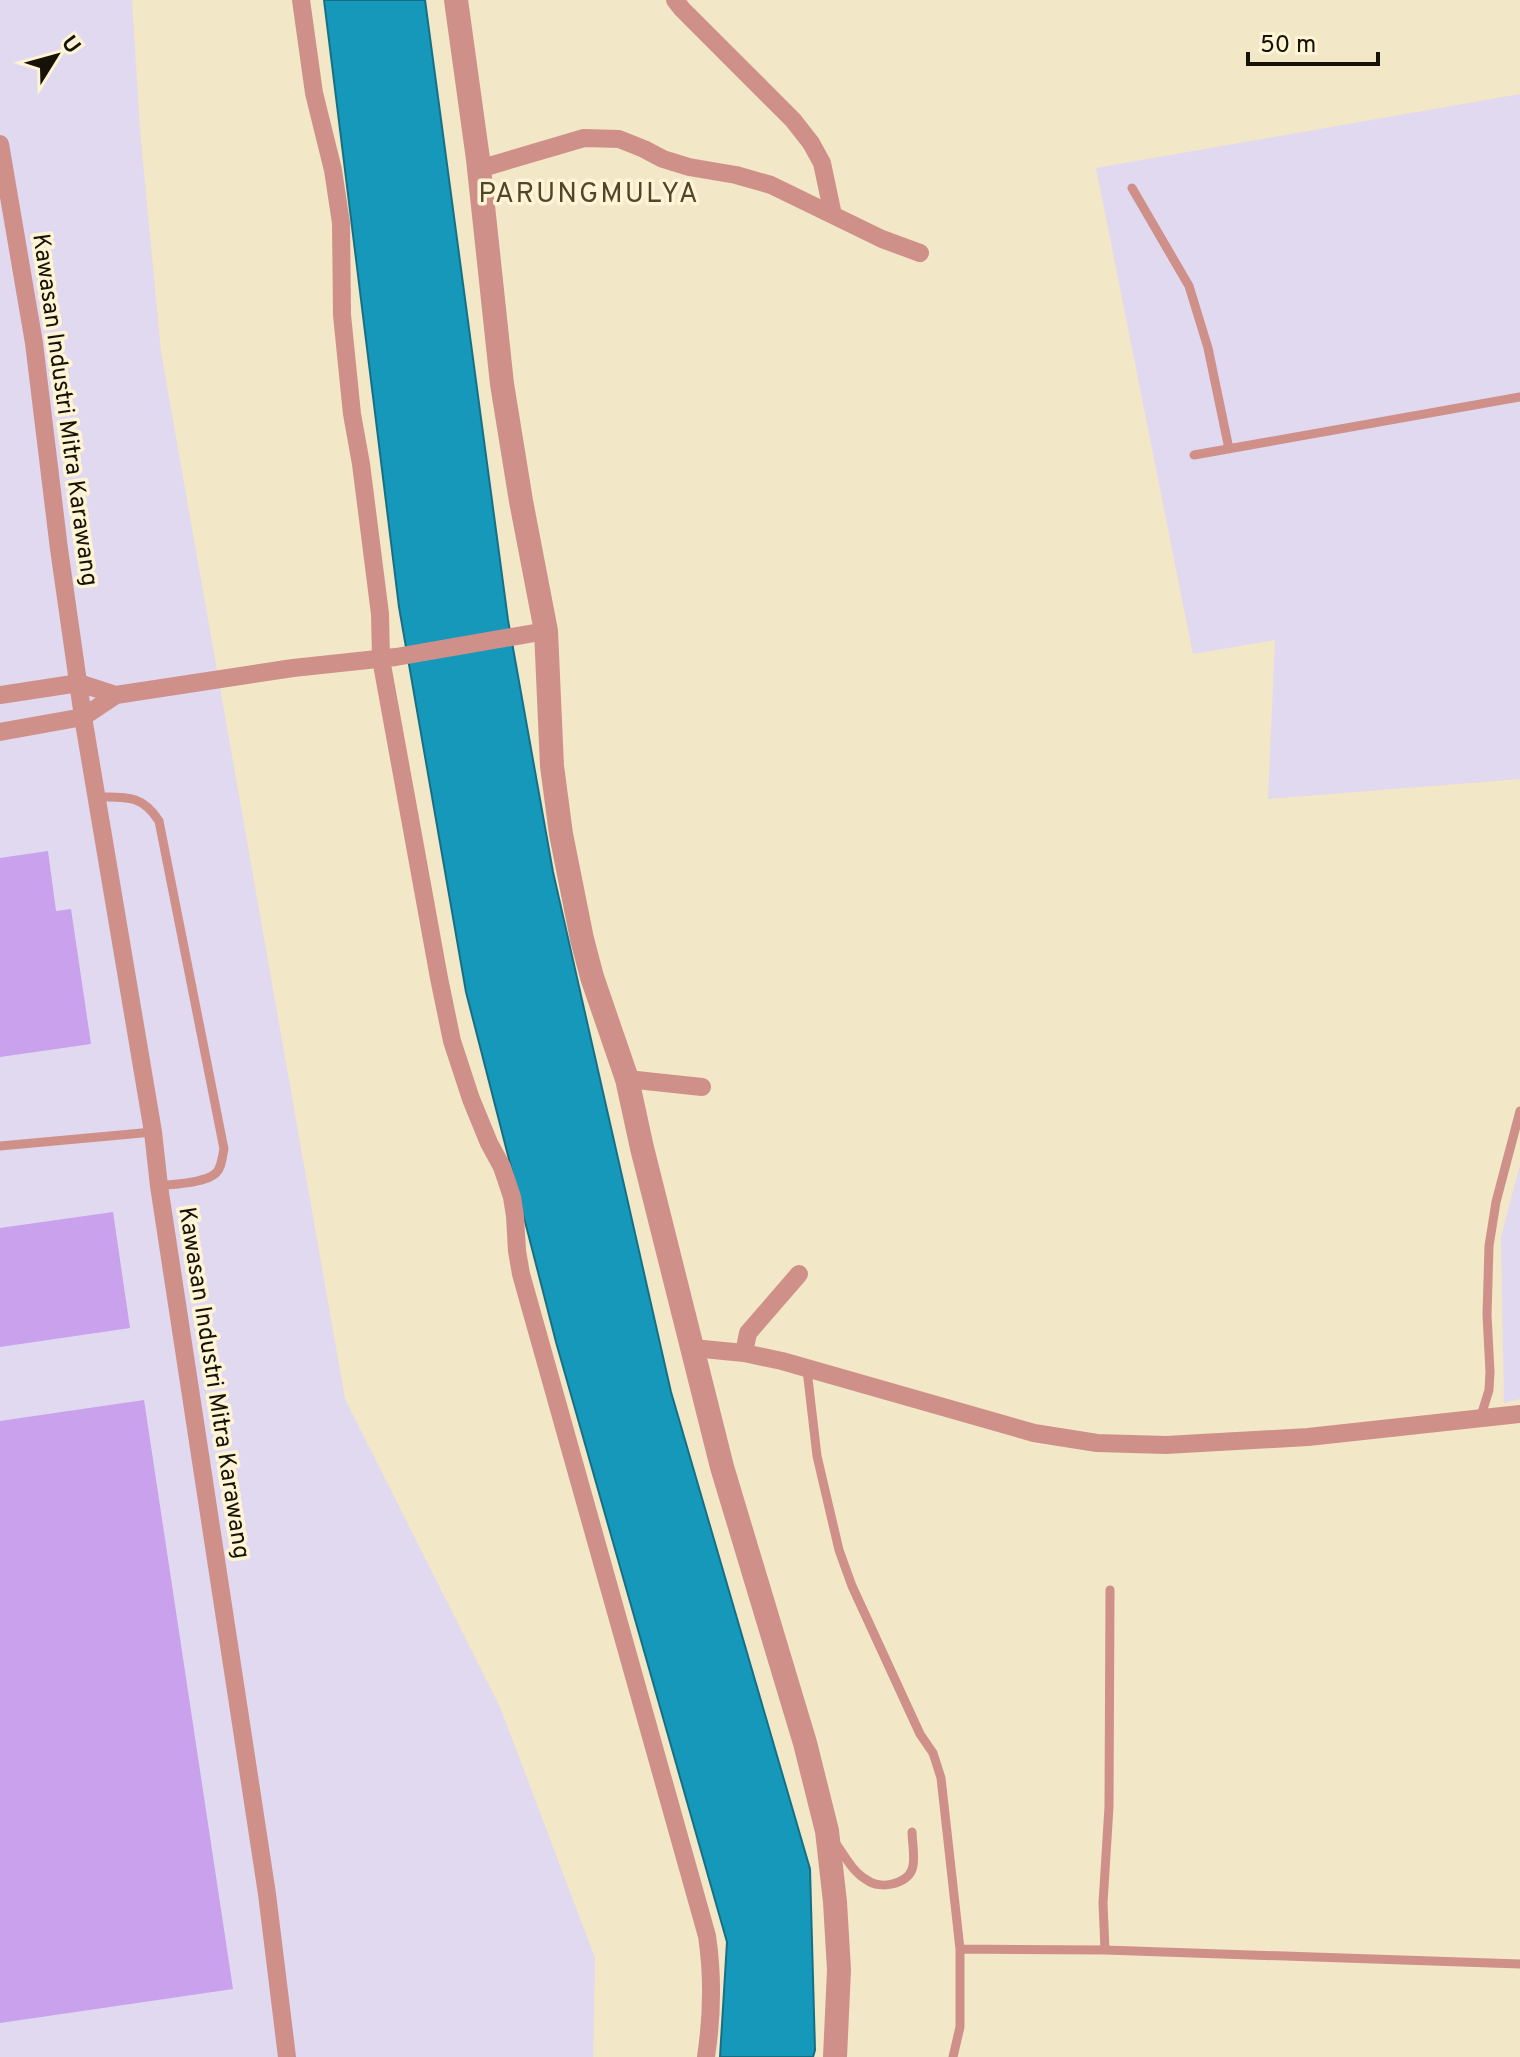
<svg xmlns="http://www.w3.org/2000/svg" width="1520" height="2057" font-family="Overpass,sans-serif">
<style>
.industrial{fill:#e0d9ef}
.water{fill:#1698bb;stroke:#167085;stroke-width:2}
.building{fill:#c9a1ec}
.lines{fill:none;stroke-linecap:round;stroke-linejoin:round}
.service{stroke:#cf9089;stroke-width:9}
.minor{stroke:#cf9089;stroke-width:18}
.tertiary{stroke:#cf9089;stroke-width:24}
.labels{text-anchor:middle;dominant-baseline:central;stroke-width:7;stroke-linejoin:round;paint-order:stroke}
.street-label{font-size:24px;fill:#161207;stroke:#fff4d3}
.quarter-label{font-size:28px;letter-spacing:2px;fill:#50472b;stroke:#fff4d3}
</style>
<rect width="100%" height="100%" fill="#f2e7c6"/>
<path class="industrial" d="M0,0H132L140,130L161,352L345,1399L500,1707L595,1958L593,2057H0Z
M1520,94V779L1268,799L1275,640L1193,654L1096,168Z
M1520,1165V1399L1504,1403L1501,1237Z"/>
<path class="water" d="M324,0H425L508,620L553,872L671,1392L810,1869L815,2050L813,2057H720L727,1942L556,1342L466,992L399,607Z"/>
<path class="building" d="M48,851L56,911L71,909L91,1044L0,1057V858Z
M113,1212L130,1328L0,1347V1228Z
M144,1400L233,1989L0,2023V1421Z"/>
<g class="lines">
<path class="service" d="M1132,188L1189,286L1208,348L1229,449
M1194,455L1520,397
M97,797C125,797 142,794 159,821L224,1149C222,1157 222,1167 216,1173C206,1183 173,1184 159,1186
M0,1146L153,1132
M807,1370L817,1456L839,1550L852,1586L920,1734L933,1753L941,1778L960,1949V2027L953,2057
M1480,1419L1489,1390L1490,1372L1487,1315L1489,1246L1496,1202L1520,1111
M834,1841C844,1854 852,1872 867,1880C874,1885 884,1886 892,1884C921,1877 913,1857 912,1832
M960,1949L1105,1950L1520,1964
M1105,1950L1103,1903L1109,1807L1110,1590"/>
<path class="minor" d="M301,0L314,93L333,170L341,223L342,315L352,414L361,464L380,614L381,659L439,978L452,1041L471,1099L489,1143L502,1167L512,1197L515,1216L517,1251L521,1274L707,1936C713,1976 712,2017 706,2057
M675,0L682,9L793,120L811,143L822,163L833,215
M0,144L34,343L59,549L83,717L153,1132L159,1186L267,1894L287,2057
M479,169L584,138L619,139L644,149L663,159L689,167L736,175L771,185L882,239L920,253
M0,695L79,683L116,695
M0,732L83,717L116,695L293,668L396,657L546,631
M627,1079L702,1087
M693,1348L744,1353L782,1361L1034,1433L1097,1443L1166,1445L1308,1437L1520,1414
M744,1353L748,1333L799,1274"/>
<path class="tertiary" d="M456,0L478,159L502,384L521,501L546,631L552,766L561,834L582,939L592,977L627,1079L642,1148L722,1467L805,1743L827,1831L835,1902L839,1970L835,2057"/>
</g>
<g class="labels">
<g class="street-label">
<text transform="translate(64 410) rotate(82)">Kawasan Industri Mitra Karawang</text>
<text transform="translate(213 1383) rotate(81)">Kawasan Industri Mitra Karawang</text>
</g>
<g class="quarter-label">
<text x="589" y="195">PARUNGMULYA</text>
</g>
</g>
<g transform="translate(56 56) rotate(53)" stroke="#fff4d3" stroke-width="6" paint-order="stroke">
<path d="M0-6L14 30L0 20L-14 30Z" fill="#161207"/>
<text y="-12" font-size="22" font-weight="bold" text-anchor="middle" fill="#161207">U</text>
</g>
<path d="M1248 52v12h130v-12" fill="none" stroke="#161207" stroke-width="4"/>
<text x="1260" y="52" font-size="24" fill="#161207" stroke="#fff4d3" stroke-width="6" paint-order="stroke">50 m</text>
</svg>
